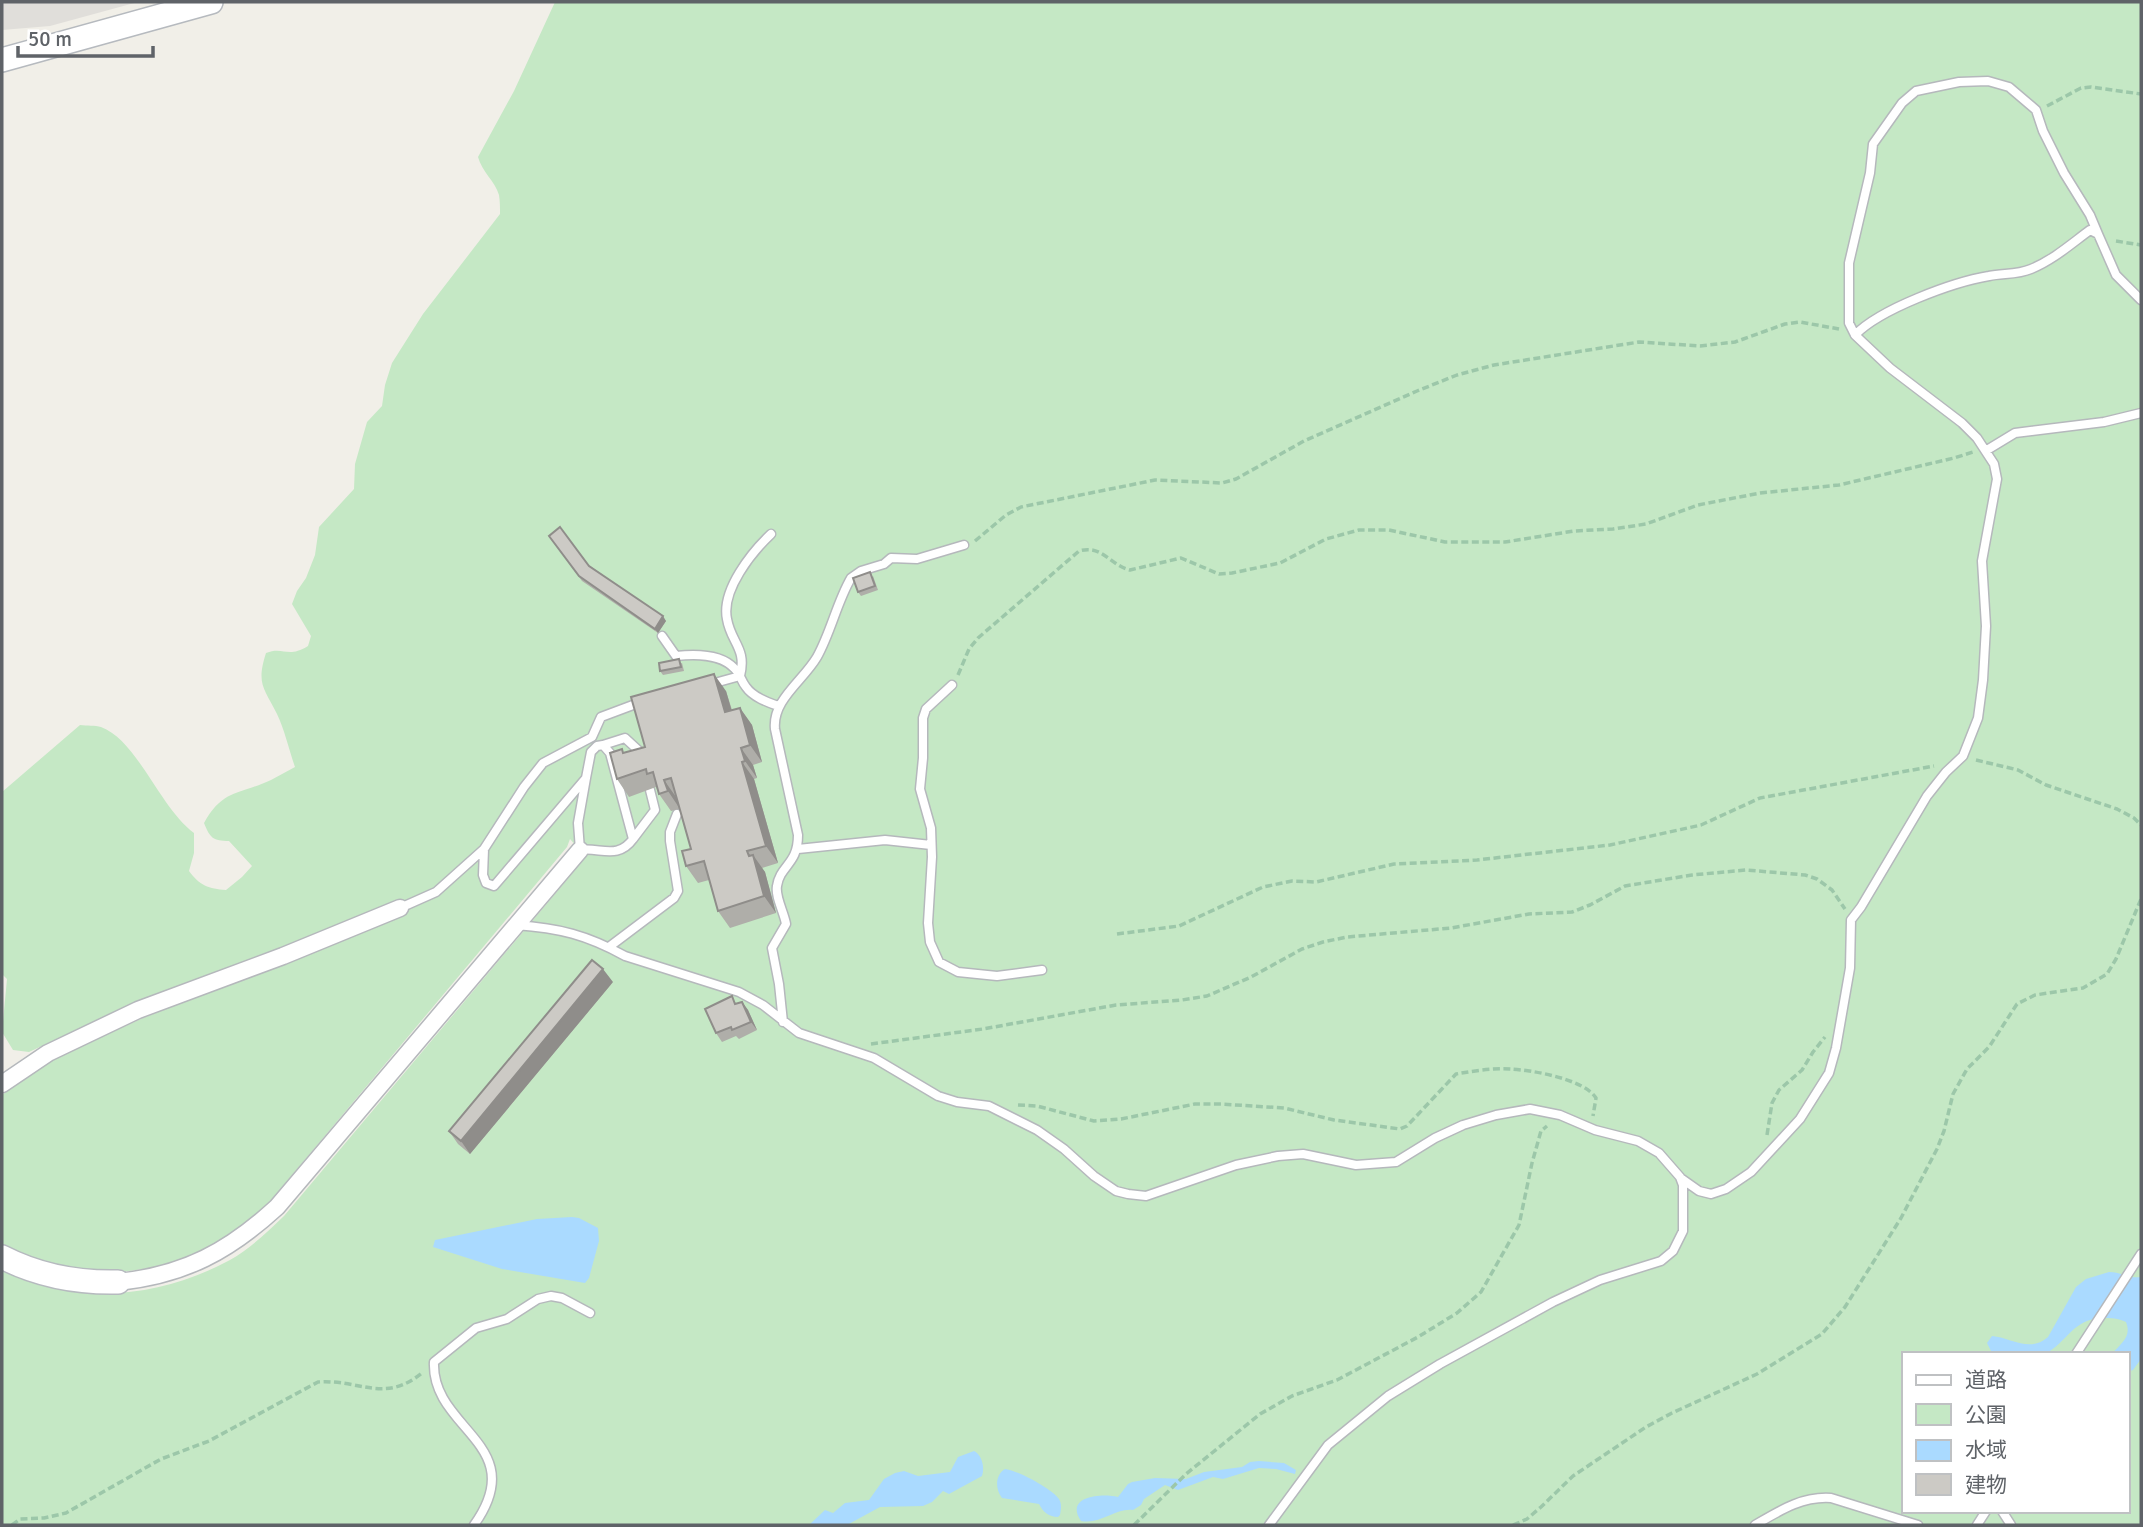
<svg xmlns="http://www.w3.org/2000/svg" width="2143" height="1527" font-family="Signika,'Noto Sans JP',sans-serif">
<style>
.industrial{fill:#e0deda}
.green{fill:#c5e8c5;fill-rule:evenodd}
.water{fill:#aadaff}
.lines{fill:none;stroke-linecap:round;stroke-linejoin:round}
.lane-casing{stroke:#b5b8bc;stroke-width:11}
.street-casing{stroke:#b5b8bc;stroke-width:19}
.secondary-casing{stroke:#b6babf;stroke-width:26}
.path{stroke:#9cc7a9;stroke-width:3.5;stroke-dasharray:7 3.5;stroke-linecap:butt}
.lane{stroke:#fff;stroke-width:8}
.street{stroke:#fff;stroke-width:16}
.secondary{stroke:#fff;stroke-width:23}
.wall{fill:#afaea9}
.shaded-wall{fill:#8f8d8a}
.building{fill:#cccac5;stroke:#8f8d8a;stroke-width:2}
</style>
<rect width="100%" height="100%" fill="#f1efe8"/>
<path class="industrial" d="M2,2H138L50,26L2,30Z"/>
<path class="green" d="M555,2H2141V1525H2V1269C75,1306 158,1299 230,1260C250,1249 267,1232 284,1216L586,857L570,839L567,847L272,1199C255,1217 236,1234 214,1246C163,1271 101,1281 47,1264C31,1260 16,1252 2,1246V1095L53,1059L143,1018L405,915L399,900L276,950L132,1004L29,1052L13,1050L2,1032L7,979L2,974V792L80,725C87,726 95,725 101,727C137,740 160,808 194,833V853L189,871C199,885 209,889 226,890L242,877L252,866L229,841C213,841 210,838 204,823C223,789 239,795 271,780C279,776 287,771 295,767C289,750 285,731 277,714C264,688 256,684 266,653C284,646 287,659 308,646L311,636L292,604L297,591L306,578L315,555L319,527L354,489L355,464L367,422L382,406L385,385L392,363L423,314L500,214C500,208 500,201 499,195C495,181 482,172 478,157L514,91ZM1903,1354H2127V1511H1903Z"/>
<path class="water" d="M572,1217L579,1218L598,1228L599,1241L589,1278L585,1283L502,1269L433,1247L435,1240L537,1219Z
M2109,1272C2121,1272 2130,1279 2141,1277V1359L2133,1370L2127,1372V1354H2112C2121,1343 2132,1337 2126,1322C2118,1318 2111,1318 2103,1318C2072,1319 2069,1341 2045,1354L1992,1353L1987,1343L1992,1336C2012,1338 2030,1353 2048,1337L2076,1287L2086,1279Z
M974,1451C982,1455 985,1467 982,1476L949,1494L943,1491L932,1502L923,1506L880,1507L847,1525H809L825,1510L833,1513L845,1503L869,1500L884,1479L895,1473L904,1471L918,1476L950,1472L958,1457Z
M1259,1461L1284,1463L1296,1470L1295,1474L1276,1469L1259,1468L1223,1479L1213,1477L1178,1490L1165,1485L1144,1499L1141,1505L1133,1510C1115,1508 1100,1525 1081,1521C1064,1496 1102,1493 1118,1497L1128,1484L1132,1482L1155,1478L1186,1479L1204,1472L1242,1467L1250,1462Z
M1005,1469C1017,1470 1052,1489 1059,1499C1062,1504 1061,1509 1060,1515L1058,1517C1049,1517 1043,1512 1039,1504L1002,1498C995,1489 995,1475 1005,1469Z"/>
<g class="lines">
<g class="lane-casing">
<path id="lane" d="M1855,335C1880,309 1953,282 1989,276C2003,273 2017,275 2031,269C2053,260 2071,244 2090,230L2098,234L2116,275L2141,300
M1987,450L2015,433L2104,422L2141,413
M662,636L676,656C694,654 721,654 734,668C740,673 741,681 746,687C753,697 767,702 778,706
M711,684L740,676C747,648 731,643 727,619C721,590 752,552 771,534
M952,685L926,709L923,718V758L920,789L931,828L932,857L928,923L930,942L939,962L958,972L997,976L1042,970
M603,745L625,738L638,750L640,758
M633,839L655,810L650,790
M484,849L483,875L486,883L494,886L586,778L591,752L597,746L603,745L610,753L633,839C618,860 600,847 580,850L578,823L586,778
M798,849L885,840L931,845
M400,908L436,892L484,849L524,787L543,763L592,737L601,717L641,702
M516,925C559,928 587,935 625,956L739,992L763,1005L799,1033L874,1058L938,1096L957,1102L989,1106L1037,1130L1064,1149L1094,1176L1116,1191L1128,1194L1146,1196L1236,1165L1278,1156L1303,1154L1356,1165L1396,1162L1435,1138L1463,1125L1496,1115L1530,1109L1560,1115L1595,1130L1638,1141L1659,1153L1680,1177L1683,1185V1231L1673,1251L1661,1261L1600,1280L1553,1302L1440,1364L1388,1396L1328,1445L1269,1525
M609,947L674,898L678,891L670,841V832L677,814
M783,1022L779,984L772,948L786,924C784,912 775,897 777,886C780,865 798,865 798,835L775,729C772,700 803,681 817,657C831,632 837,602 851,578L861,571L884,564L891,558L917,559L964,545
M1682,1179L1699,1191L1711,1194L1726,1189L1751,1172L1800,1119L1829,1073L1836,1048L1850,968L1851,920L1861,907L1927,796L1946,772L1963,756L1978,718L1983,680L1986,626L1982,561L1997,479L1994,464L1977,438L1962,423L1890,368L1855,335L1849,323V263L1870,173L1873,144L1902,103L1916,91L1959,82L1988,81L2009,87L2036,110L2043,131L2064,173L2090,215L2098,234
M2076,1354L2141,1254
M2002,1511L2011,1525
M474,1525C532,1444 431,1430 434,1362L476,1328L507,1319L538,1299L551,1296L562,1298L590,1313
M1755,1525C1779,1511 1802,1496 1831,1498L1918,1525
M1977,1525L1986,1511"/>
</g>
<g class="street-casing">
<path id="street" d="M2,1084L48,1053L138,1010L283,956L400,908
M118,1282C185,1275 229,1251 277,1207L580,850"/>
</g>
<g class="secondary-casing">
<path id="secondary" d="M2,60L211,2
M2,1257C39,1276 77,1283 118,1282"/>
</g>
<path class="path" d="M2047,106L2081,88L2091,87L2141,94
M2116,241L2141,245
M975,541L1006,515L1021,507L1155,480L1222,483L1236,479L1304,441L1417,391L1457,375L1494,365L1639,342L1700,346L1735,342L1785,324L1800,322L1839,329
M958,675L969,649L978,638L1079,551C1102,544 1111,566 1130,570L1181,558L1219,574L1232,573L1280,563L1326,539L1359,530H1389L1445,542H1505L1574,531L1613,529L1646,524L1698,505L1760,493L1839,485L1954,458L1973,452
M1976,760L2018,770L2046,785L2117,809L2134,818L2141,825
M1117,934L1179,926L1263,887L1292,881L1316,882L1394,864L1477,860L1610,845L1701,825L1760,798L1934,766
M871,1044L983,1029L1116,1005L1182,1000L1207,996L1251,977L1302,949L1323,942L1347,937L1451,928L1529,914L1572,912L1590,905L1625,886L1692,875L1746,870L1805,875L1817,879L1832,890L1845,909
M1018,1105L1037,1106L1094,1121L1121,1119L1195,1104H1221L1284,1108L1334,1120L1400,1129L1407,1126L1456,1074C1473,1071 1492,1068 1510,1069C1532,1070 1584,1079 1596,1098L1593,1116
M1767,1135L1772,1103L1779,1090L1802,1070L1813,1052L1825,1037
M12,1525L20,1519L44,1518L66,1513L161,1459L209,1441L318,1382C360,1379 384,1404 422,1373
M1134,1525L1186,1474L1260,1414L1292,1396L1337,1380L1418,1337L1457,1313L1481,1292L1519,1225L1532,1163L1541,1131L1547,1126
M1513,1525L1527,1519L1541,1507L1573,1476L1646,1427L1672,1413L1757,1374L1822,1334L1845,1307L1901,1218L1937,1149L1944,1131L1953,1094L1967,1069L1989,1047L2017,1004L2035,995L2083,988L2107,974L2116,959L2141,899"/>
<use href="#lane" class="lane"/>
<use href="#street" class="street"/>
<use href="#secondary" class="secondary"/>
</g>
<path class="wall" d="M549,536L666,621L658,633L582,581Z
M873,576L878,590L861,596L858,592Z
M682,663L684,671L663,675L660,671Z
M726,691L732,710L740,708L752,725L762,762L753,765L757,778L754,779L778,863L762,868L765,872L776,913L730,928L718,911L709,880L698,883L686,866L691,849L679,809L671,811L659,794L656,787L629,797L617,779L624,753L645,747Z
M613,982L470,1154L458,1144L449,1131Z
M742,1002L748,1010L757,1030L739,1039L736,1036L722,1042L716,1033L737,1004Z"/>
<path class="shaded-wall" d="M663,616L666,621L658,633L655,629Z
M714,674L726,691L737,729L725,712Z
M740,708L752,725L762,762L750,745Z
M741,748L753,765L757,778L745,761Z
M742,762L754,779L778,863L766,846Z
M664,780L676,797L680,809L668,791Z
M747,851L755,862L753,855L765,872L776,913L764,896Z
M603,969L613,982L470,1154L461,1141Z
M742,1002L748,1010L757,1030L751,1022Z"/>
<path class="building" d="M560,527L589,566L663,616L655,629L579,576L549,536Z
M870,572L875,586L858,592L853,578Z
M679,659L681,667L660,671L659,663Z
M714,674L725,712L740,708L750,745L741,748L745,761L742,762L766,846L747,851L749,856L753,855L764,896L718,911L704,861L686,866L682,851L691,849L671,778L664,780L668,791L659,794L653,772L647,774L646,769L617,779L610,753L622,749L623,753L645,747L631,697Z
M592,960L603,969L461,1141L449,1131Z
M732,996L735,1004L742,1002L751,1022L732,1030L731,1027L716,1033L705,1009Z"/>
<rect width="2143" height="1527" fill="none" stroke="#5f6368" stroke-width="7"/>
<rect x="1902" y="1352" width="228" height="161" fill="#ffffff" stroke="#bfc1c3" stroke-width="2"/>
<rect x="1916" y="1375" width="35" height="10" fill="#ffffff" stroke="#bfc1c3" stroke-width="2"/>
<text x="1965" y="1387" font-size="21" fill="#5f6368">道路</text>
<rect x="1916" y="1404" width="35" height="21" fill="#c5e8c5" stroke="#bfc1c3" stroke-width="2"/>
<text x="1965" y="1422" font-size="21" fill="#5f6368">公園</text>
<rect x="1916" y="1440" width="35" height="21" fill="#aadaff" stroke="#bfc1c3" stroke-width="2"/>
<text x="1965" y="1457" font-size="21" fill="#5f6368">水域</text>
<rect x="1916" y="1474" width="35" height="21" fill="#cccac5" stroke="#bfc1c3" stroke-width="2"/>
<text x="1965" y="1492" font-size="21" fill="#5f6368">建物</text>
<path d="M18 46v10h135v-10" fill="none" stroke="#5f6368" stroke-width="3.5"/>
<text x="28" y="46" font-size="21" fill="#5f6368" stroke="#ffffff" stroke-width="5" paint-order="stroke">50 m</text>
</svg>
